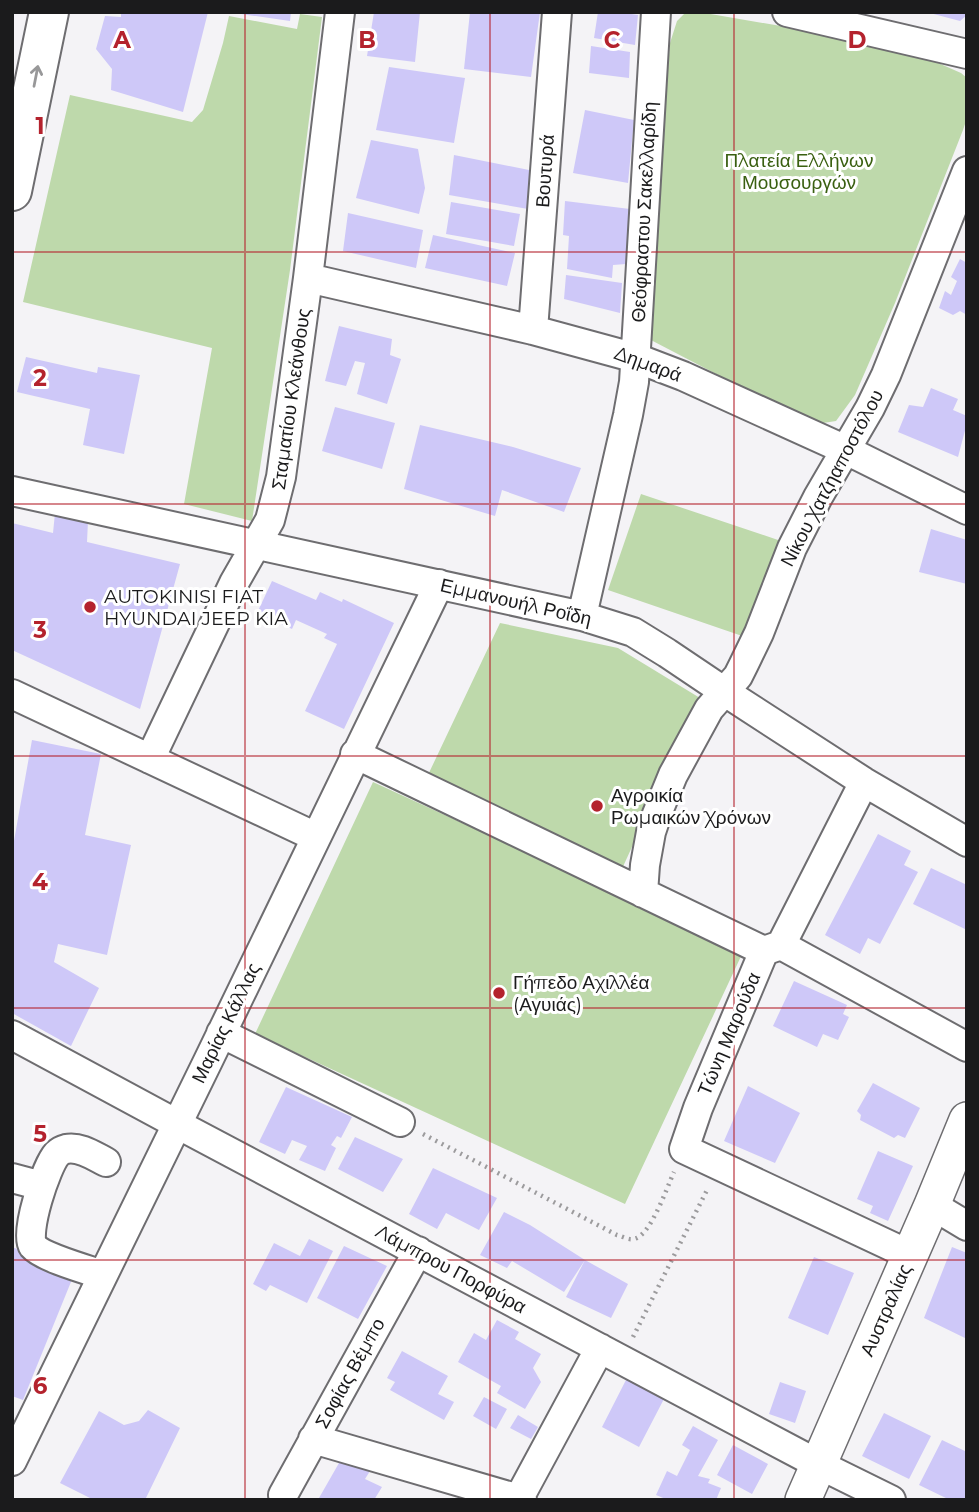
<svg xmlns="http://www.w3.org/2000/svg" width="979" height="1512" font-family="Montserrat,sans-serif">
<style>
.green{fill:#bed9ab}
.building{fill:#cec8f8}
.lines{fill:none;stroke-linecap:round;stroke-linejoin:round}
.minor-casing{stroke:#6e6d70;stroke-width:32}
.major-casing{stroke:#6e6d70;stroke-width:38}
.highway-casing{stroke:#6e6d70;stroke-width:42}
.path{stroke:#9c9b9d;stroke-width:4.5;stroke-dasharray:2 5;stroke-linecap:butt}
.minor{stroke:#fff;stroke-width:28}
.major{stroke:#fff;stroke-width:35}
.highway{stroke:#fff;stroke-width:38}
.oneway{stroke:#989899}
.grid{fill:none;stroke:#b4222d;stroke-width:2;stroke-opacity:0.55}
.poi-dot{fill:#b4222d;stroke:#fff;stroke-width:2.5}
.labels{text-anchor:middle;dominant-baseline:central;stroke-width:6;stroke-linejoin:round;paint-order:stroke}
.park-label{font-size:19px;fill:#3a6011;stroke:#fff}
.street-label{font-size:19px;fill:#1b1b1c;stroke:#fff}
.poi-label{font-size:19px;fill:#1b1b1c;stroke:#fff;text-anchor:start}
.grid-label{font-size:23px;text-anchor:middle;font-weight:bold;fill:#b4222d;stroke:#fff;stroke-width:6;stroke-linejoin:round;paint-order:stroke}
</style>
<rect width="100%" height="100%" fill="#f4f3f6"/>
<path class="green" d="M686,12H699L833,35L936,62L961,73L967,78V118L963,130L895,303L855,395L836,421L823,423L720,376L647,338L670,43L677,21Z
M300,14L322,17L290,270L252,521L184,504L212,348L23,302L70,95L192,122L203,110L223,43L229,16L297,29Z
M641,494L781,541L748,638L608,590Z
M500,623L618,648L700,698L621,871L427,777Z
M373,782L743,952L625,1204L255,1034Z"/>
<path class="building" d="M121,12H208L183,112L111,90L112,69L96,49L105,16L121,17Z
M241,12H291L290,21L241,14Z
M374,12H420L415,62L367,56Z
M470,12H540L531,77L464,69Z
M598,12H618L638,15L635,45L594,38Z
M926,12H967V15L960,21Z
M591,46L630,52L629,78L589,73Z
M389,67L465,78L454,143L376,130Z
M585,110L634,120L628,183L573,173Z
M371,140L418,149L425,188L419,214L356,198Z
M454,155L534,171L528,209L449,195Z
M565,201L630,209L626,264L613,265L612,278L567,269L569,236L563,235Z
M451,202L520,214L514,246L446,234Z
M348,213L423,230L416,268L343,251Z
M433,235L515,253L507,286L425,268Z
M960,259L967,263V315L960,311L953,315L939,308L945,291L951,295L957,281L951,277Z
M566,275L622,283L620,313L564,299Z
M339,326L392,339L390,355L401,359L387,404L357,394L365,363L355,361L346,386L325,381Z
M26,357L97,373L98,367L140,375L124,454L83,445L90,409L17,392Z
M931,388L958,399L953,410L967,416V423L958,457L898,432L909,405L923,407Z
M335,407L395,423L382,469L322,451Z
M420,425L513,447L581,468L564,512L502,490L495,516L404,489Z
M55,513L88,521L87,542L180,564L140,709L12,650V523L53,533Z
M931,529L967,540V584L919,572Z
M272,581L316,600L320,592L342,602L343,599L394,623L344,729L305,711L337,644L324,638L327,634L296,620L292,629L257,613Z
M32,740L101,754L85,835L131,845L107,955L58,944L54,962L99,988L71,1046L12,1013V852Z
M878,834L911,851L904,865L918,872L880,944L868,938L860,954L825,935Z
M931,868L967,885V930L913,904Z
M794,981L847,1005L843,1014L849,1017L838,1040L823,1034L817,1047L773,1026Z
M873,1083L920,1108L905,1138L898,1135L894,1138L860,1120L861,1115L857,1111Z
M748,1086L800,1113L775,1163L724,1141Z
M286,1087L352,1117L341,1138L337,1136L331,1145L336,1148L325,1171L299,1160L307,1146L292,1140L285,1154L259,1142Z
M355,1137L403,1159L383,1192L338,1169Z
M878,1151L913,1166L888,1221L870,1213L873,1206L857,1199Z
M433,1168L497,1198L479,1230L446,1213L437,1229L409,1214Z
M504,1212L530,1225L585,1260L564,1292L512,1261L507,1268L480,1255Z
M309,1239L333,1251L307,1303L270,1285L266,1291L253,1284L274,1243L300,1256Z
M344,1246L387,1266L358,1319L317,1298Z
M12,1247L75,1272L23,1400L12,1396Z
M952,1247L967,1253V1339L924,1318Z
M814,1257L854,1273L828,1335L788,1318Z
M585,1260L628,1284L611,1318L566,1297Z
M497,1320L519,1332L515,1339L541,1354L533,1368L541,1382L525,1409L497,1393L501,1386L458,1362L474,1333L486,1340Z
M402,1351L448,1376L438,1394L454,1402L444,1420L390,1390L395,1382L387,1378Z
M627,1378L665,1397L639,1447L602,1427Z
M780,1382L806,1391L795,1423L769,1414Z
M484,1397L507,1409L496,1429L473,1416Z
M148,1410L180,1428L145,1500H89L90,1498L60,1483L99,1411L124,1425L139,1421Z
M884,1413L931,1436L909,1479L862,1456Z
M518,1415L538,1427L531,1439L510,1428Z
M693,1426L718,1440L698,1476L710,1479L708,1483L721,1488L716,1500H668L656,1495L667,1471L677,1476L690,1450L682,1445Z
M942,1440L967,1452V1500H950L919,1485Z
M733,1445L768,1464L752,1494L717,1475Z
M343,1456L370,1471L365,1479L382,1487L374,1500L319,1498Z"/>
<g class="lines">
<g class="minor-casing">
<path id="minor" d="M787,12L967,54
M308,278L533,330L636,358L683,376L846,450L967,510
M533,330L557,12
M12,491L582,616L633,632L667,653L725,692L864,782L967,842
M582,616L628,415L634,382L656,12
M12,694L316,837
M355,754L764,951
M150,759L234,583L270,520L281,477L308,278L340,12
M864,782L781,945L764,951L698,1108L684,1149L910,1255
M643,893L645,865L651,832L657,814L673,775L709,709L738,676L744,664L759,633L792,548L818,497L870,408L886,375L967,171
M781,945L967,1047
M221,1033L400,1122
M12,1035L177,1124L818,1464L891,1500
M12,1178L42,1186
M932,1205L967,1226
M103,1275C88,1270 42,1257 33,1246C24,1234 46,1166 57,1154C59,1152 62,1150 66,1149C80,1146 94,1156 106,1162
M313,1439L522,1500
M12,1461L208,1061L439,584
M283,1495L418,1251
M518,1500L600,1348"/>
</g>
<g class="major-casing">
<path id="major" d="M803,1500L932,1205L967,1120"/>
</g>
<g class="highway-casing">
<path id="highway" d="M12,191L49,12"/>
</g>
<path class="path" d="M423,1134L617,1235C622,1236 628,1240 633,1239C650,1238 667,1187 674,1172
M633,1337L708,1188"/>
<use href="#minor" class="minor"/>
<use href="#major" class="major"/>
<use href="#highway" class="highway"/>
</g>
<defs><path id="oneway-shaft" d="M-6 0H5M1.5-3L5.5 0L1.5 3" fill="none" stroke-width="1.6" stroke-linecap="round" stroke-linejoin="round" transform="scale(1.75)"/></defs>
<use class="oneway" href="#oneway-shaft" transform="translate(36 76) rotate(-79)"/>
<path class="grid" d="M245,12V1500M490,12V1500M734,12V1500M12,252H967M12,504H967M12,756H967M12,1008H967M12,1260H967"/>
<g class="poi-dot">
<circle cx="90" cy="607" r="7"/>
<circle cx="597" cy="806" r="7"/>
<circle cx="499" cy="993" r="7"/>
</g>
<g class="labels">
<g class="park-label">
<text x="799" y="160">Πλατεία Ελλήνων<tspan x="799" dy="22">Μουσουργών</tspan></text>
</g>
<g class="street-label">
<text transform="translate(545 171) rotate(-86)">Βουτυρά</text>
<text transform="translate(644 212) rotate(-87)">Θεόφραστου Σακελλαρίδη</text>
<text transform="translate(648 364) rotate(20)">Δημαρά</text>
<text transform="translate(291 399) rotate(-82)">Σταματίου Κλεάνθους</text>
<text transform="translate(832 478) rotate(-62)">Νίκου Χατζηαποστόλου</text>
<text transform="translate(516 602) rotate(13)">Εμμανουήλ Ροΐδη</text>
<text transform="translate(226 1023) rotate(-64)">Μαρίας Κάλλας</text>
<text transform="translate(729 1034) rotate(-67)">Τώνη Μαρούδα</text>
<text transform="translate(451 1269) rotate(28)">Λάμπρου Πορφύρα</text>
<text transform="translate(886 1310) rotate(-66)">Αυστραλίας</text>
<text transform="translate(350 1373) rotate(-61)">Σοφίας Βέμπο</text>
</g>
<g class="poi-label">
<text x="104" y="596">AUTOKINISI FIAT<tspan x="104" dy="22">HYUNDAI JEEP KIA</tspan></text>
<text x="611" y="795">Αγροικία<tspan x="611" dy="22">Ρωμαικών Χρόνων</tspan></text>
<text x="513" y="982">Γήπεδο Αχιλλέα<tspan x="513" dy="22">(Αγυιάς)</tspan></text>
</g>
</g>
<g class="grid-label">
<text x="122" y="48">A</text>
<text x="367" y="48">B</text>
<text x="612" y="48">C</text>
<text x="857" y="48">D</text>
<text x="40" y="134">1</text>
<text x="40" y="386">2</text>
<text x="40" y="638">3</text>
<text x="40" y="890">4</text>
<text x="40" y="1142">5</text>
<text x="40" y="1394">6</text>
</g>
<rect width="979" height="1512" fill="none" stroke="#1b1b1c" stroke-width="28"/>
</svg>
